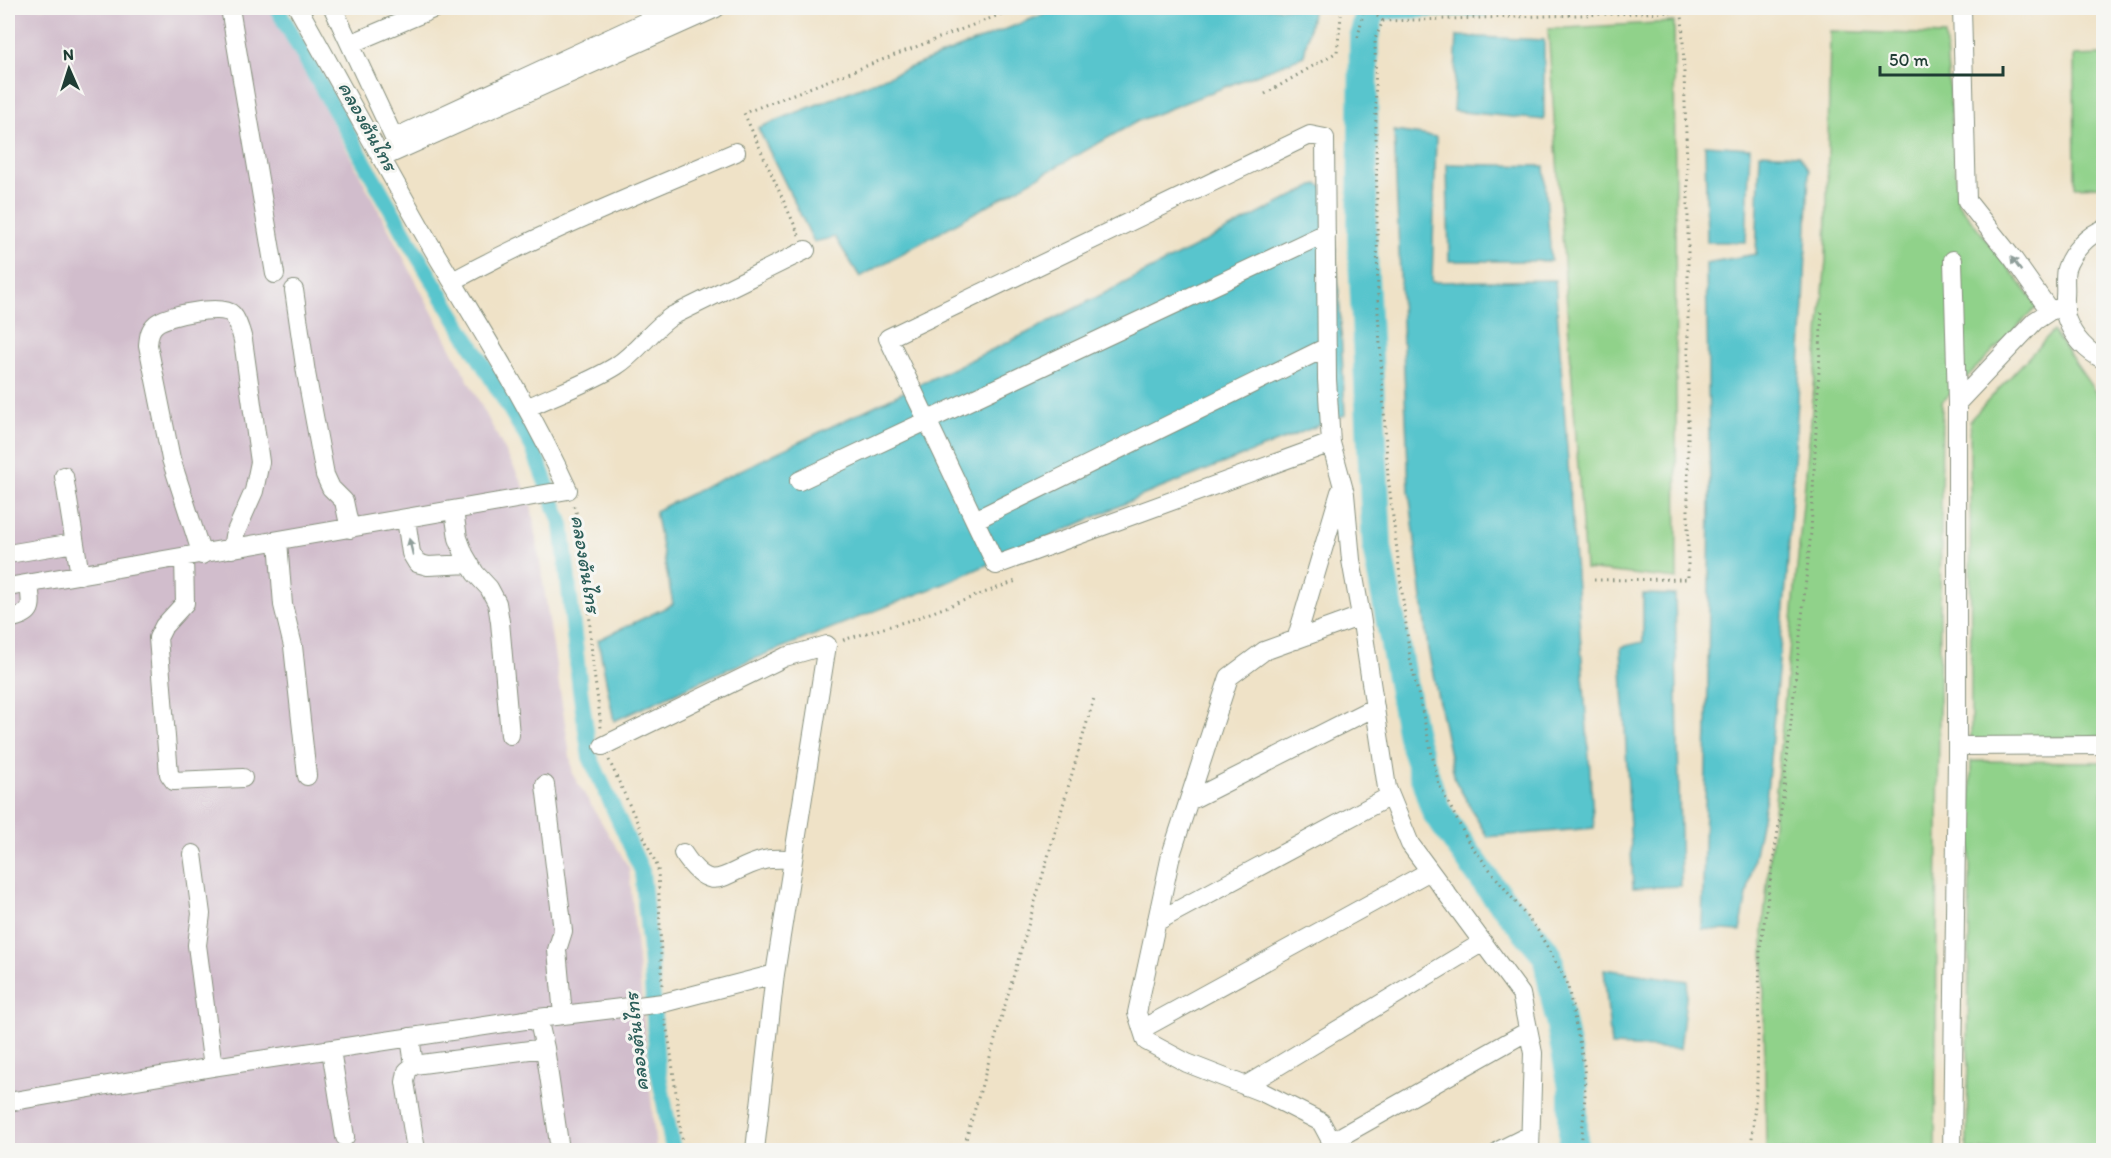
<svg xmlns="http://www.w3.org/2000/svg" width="2111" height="1158" font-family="Itim,'Playpen Sans Thai',sans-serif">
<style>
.industrial{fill:#d1bdcc}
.green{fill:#90d28a;stroke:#58885f;stroke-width:1.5}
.water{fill:#58c5cd;stroke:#3c8180;stroke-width:1.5}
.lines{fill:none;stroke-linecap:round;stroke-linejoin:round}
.canal{stroke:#58c5cd;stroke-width:16}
.river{stroke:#58c5cd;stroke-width:30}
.minor-casing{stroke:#87907e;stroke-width:20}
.path{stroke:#87907e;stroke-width:3;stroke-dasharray:1.5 4.5;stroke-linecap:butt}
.minor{stroke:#fff;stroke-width:18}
.oneway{fill:#8f9e9a}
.labels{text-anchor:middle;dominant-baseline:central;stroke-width:6;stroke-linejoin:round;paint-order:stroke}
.water-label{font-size:20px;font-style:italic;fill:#2d5f5a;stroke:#f6f6f2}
</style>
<rect width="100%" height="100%" fill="#f6f6f2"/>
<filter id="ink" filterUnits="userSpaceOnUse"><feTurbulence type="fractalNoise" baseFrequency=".0167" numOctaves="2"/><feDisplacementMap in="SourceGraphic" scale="12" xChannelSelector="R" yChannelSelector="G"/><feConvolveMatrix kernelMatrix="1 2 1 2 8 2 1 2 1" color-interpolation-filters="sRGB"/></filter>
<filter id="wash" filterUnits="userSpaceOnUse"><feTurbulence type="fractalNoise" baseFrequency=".008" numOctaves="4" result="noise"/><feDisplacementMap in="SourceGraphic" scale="24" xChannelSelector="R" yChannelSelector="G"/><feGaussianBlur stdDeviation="1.35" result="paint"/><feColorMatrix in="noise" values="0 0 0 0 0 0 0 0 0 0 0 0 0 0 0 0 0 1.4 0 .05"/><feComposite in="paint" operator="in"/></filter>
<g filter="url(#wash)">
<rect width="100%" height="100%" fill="#efe2c7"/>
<path class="industrial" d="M8,8H272L530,498L573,775L629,868L656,1150H8Z"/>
<path class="green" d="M1674,22L1677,579L1585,569L1548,29Z
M1830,31L1945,35L1958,203L2038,306L1942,402L1935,1150H1766L1763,928L1826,260Z
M2103,55V186L2075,187L2074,56Z
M2053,331L2103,403V736L1971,740L1970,420Z
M1971,761L2103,762V1150H1967Z"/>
<path class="water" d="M1059,8H1313L1304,56L1138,121L860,277L835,237L814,242L758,128Z
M1457,36L1544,40V120L1453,111Z
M1394,131L1436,137L1432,282L1555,280L1594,828L1487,837L1455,780L1428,650L1409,490Z
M1705,145L1750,148L1746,242H1707Z
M1760,153L1799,155L1809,170L1804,304L1787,574L1767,792L1740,931L1702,929L1708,681L1710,493L1706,263L1756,254Z
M1447,164L1544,166L1551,261H1449Z
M1317,184L1331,191L1340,308L1345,415L1144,495L946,583L728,669L614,721L598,640L673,604L655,511L1027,333Z
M1643,594L1675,595L1681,886L1633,888L1621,647L1643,642Z
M1604,969L1688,981L1680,1049L1611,1046Z"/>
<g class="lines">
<path class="canal" d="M277,8L413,248L532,446L562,525L580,690L590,757L642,871L650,952L657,1065L673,1150
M1370,12L1484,8"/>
<path class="river" d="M1371,8L1364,38L1362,235L1377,547L1412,736L1436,811L1490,887L1547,954L1573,1087V1150"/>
</g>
</g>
<g filter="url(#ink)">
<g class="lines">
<g class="minor-casing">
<path id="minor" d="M230,8L275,274
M333,8L394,138L675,8
M1962,8L1967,201L2014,260L2050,311
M350,44L435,8
M381,158L716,8
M2104,229C2088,234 2071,253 2066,269C2064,277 2066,288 2065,297C2065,304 2064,313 2067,320C2074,338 2086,351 2104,360
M1953,260L1957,403
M453,281C544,231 641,193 736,152
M294,290L306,373L325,475L331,488L344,501L350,529
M527,408C556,394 589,383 616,366C638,352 651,330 672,316L806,250
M1331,443L996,565L888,338L1310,135L1325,138L1327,379L1331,443L1345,494L1351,560L1361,616L1264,651L1229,677L1171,855L1137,1013L1146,1041L1187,1063L1264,1093L1321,1122L1336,1150
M64,476L80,575
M799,481L1326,233
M454,511L458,538L464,554L475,573L489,588L497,603L500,622L510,735
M406,519L411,553L417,563L428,566L470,564
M975,520L1327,347
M278,541L283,605L293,646L307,776
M8,554L74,543
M202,555L171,459L148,345C149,337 149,330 156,324C167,315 222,304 232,314C238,320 241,332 243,340L260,462L254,491L234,536L232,549
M184,557L185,603L164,626L158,638L169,774L174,781L243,778
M8,587L568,490C528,402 476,322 427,239C383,162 341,85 298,8
M1361,616L1387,788L1410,844L1521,994L1533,1053L1530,1150
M8,619C34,613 32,610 29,584
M1296,640L1340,492
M603,746L785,657L827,645L775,974L755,1150
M1957,746L2104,745
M545,785L563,931L557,950L563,1015
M1189,801L1375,707
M683,853C714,900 724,870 764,860C773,858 783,859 793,859
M193,854L201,914L197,945L213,1067
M1156,922L1390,796
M538,1018L545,1048L560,1150
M1142,1029L1430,871
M410,1037L414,1065L407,1071L405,1082L416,1150
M331,1050L345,1137
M414,1065L545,1048
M1245,1086L1483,942
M8,1102L213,1067L538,1018L663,1003L775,974
M1331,1142L1528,1031
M1500,1150L1530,1135
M1952,1150L1957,757V403L2035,321L2050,311L2065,306"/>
</g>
<path class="path" d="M1368,8L1383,21
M1358,37L1364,8
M1265,94L1337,52L1342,8
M799,235L744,113L1017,8
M574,506C592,553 587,605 592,654C594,678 599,703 601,728
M1594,580L1688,579V196L1682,11
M843,640L914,619L1016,581
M609,760L658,868L662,986
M665,1019L670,1046L681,1133L685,1150
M963,1150L1094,698
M1581,1150L1585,1095L1584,1065L1567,982L1538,931L1469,843L1439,785L1410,658L1388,476L1378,312L1375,39L1383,21L1771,9H1936L1947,12
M1751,1150L1757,1081L1760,950L1783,797L1811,532L1822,309"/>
<use href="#minor" class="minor"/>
</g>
<defs><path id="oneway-solid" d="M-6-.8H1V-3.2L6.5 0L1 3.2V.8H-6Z" transform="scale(1.5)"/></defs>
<g class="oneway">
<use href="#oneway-solid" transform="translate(2016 264) rotate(-126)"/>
<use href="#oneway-solid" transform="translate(411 547) rotate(-104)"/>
</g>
</g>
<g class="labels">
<g class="water-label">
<text transform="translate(368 126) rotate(61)">คลองต้นไทร</text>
<text transform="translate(586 564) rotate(81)">คลองต้นไทร</text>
<text transform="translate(636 1042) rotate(-96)">คลองต้นไทร</text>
</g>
</g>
<rect width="2111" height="1158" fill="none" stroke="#f6f6f2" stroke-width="30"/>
<g transform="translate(69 69) rotate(357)" stroke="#f6f6f2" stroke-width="4.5" paint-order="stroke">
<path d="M0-4.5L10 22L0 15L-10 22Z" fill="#1f3d34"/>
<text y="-9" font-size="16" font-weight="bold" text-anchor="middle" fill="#1f3d34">N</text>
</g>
<path d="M1880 66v9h123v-9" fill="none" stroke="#1f3d34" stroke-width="3"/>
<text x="1889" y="66" font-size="18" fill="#1f3d34" stroke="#f6f6f2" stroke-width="4.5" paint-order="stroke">50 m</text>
</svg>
